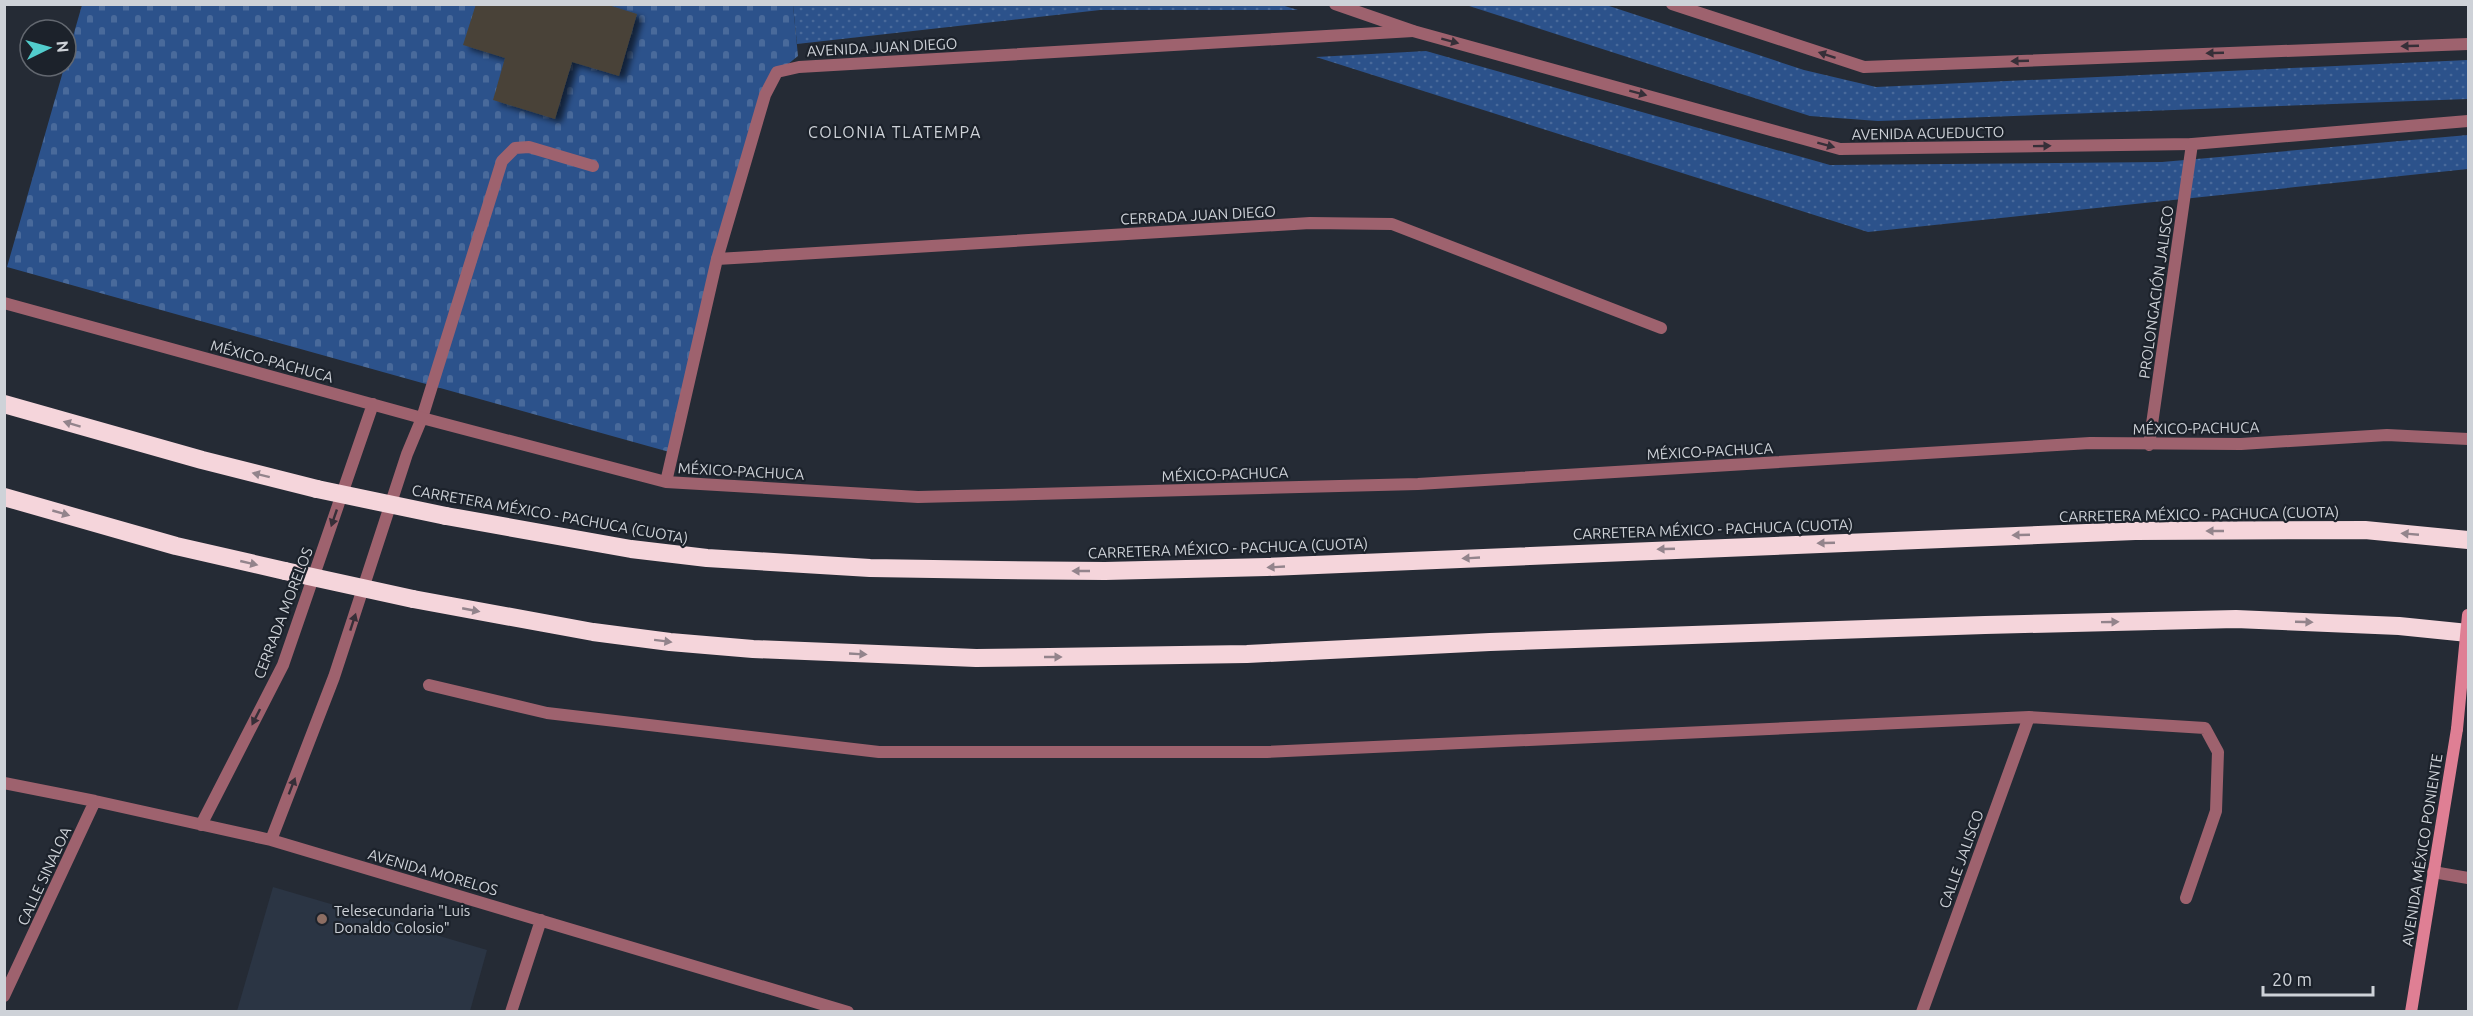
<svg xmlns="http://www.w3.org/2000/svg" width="2473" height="1016" font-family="Ubuntu,sans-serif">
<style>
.built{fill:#2b3544}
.grass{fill:url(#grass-dots)}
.cemetery{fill:url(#cemetery-stones)}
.building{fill:#494338;filter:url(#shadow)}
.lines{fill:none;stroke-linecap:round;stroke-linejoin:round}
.service{stroke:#9e626e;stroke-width:12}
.minor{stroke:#9e626e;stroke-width:12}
.tertiary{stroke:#9e626e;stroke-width:12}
.secondary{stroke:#df7f94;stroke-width:12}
.motorway{stroke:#f5d5db;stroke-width:18}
.secondary-bridge{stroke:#df7f94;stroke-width:12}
.motorway-bridge{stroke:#f5d5db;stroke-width:18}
.oneway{fill:#362f38}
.oneway2{fill:#93848c}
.education-dot{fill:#8d6e63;stroke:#1c222b;stroke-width:2}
.labels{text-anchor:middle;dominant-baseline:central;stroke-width:4.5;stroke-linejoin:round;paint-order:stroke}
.street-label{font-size:15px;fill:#ced2d8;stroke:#1c222b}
.poi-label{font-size:15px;fill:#ced2d8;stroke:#1c222b;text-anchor:start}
.neighbourhood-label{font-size:16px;letter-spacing:1.5px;fill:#ced2d8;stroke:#1c222b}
</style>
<defs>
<pattern id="grass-dots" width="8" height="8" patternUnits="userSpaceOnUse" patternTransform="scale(1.5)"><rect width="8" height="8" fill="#2c528b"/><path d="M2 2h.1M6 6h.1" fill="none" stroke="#496a9b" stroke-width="1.8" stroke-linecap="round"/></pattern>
<pattern id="cemetery-stones" width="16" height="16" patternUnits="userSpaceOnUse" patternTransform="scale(1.5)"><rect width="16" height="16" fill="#2c528b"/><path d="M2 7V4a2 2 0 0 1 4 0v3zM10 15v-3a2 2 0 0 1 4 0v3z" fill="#496a9b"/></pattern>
<filter id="shadow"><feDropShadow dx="6" dy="4" stdDeviation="3" flood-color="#0009"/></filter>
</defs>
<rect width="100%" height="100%" fill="#252b35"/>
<path class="built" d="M273,887L487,950L470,1011H237Z"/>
<path class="grass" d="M1278,4L1298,10H1100L797,44L793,5Z
M1466,5H1606L1804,70L1876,87L2468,60V99L1878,121L1810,116Z
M1426,51L1830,165L2162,162L2468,135V169L1868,232L1316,57Z"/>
<path class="cemetery" d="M82,5H793L798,56L777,73L717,259L673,453L7,267Z"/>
<path class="building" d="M476,4H605L637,14L619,76L572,62L555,119L493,100L505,58L463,45Z"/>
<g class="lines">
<path class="service" d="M422,418L502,161L515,148L529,147L593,166"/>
<path class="minor" d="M717,259L1310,223L1392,224L1661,328
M4,303L422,418L666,482L918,497L1418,484L2090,443L2241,444L2387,435L2468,439
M2149,445L2192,144
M666,482L717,259L765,95L777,72L799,67L1413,31
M429,685L547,713L879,752H1267L2029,717L2205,728L2218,752L2216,811L2186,898
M4,783L95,801L271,840L848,1012
M201,825L283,665L373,404
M271,840L334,677L407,454L422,418
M2433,872L2468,878
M4,996L95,801
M511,1012L541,920
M1922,1012L2029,717"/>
<path class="tertiary" d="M1335,4L1413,31L1840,149L2192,144L2468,121
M1672,4L1864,67L2468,44"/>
<path class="secondary" d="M2411,1012L2457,729"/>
<path class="motorway" d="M4,404L202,460L317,489
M4,497L176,546L285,571
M446,516L631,549L707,558L870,568L997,570L1105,571L1267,567L2135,531L2365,530L2468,540
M413,599L593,632L670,642L753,649L976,658L1247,654L1490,642L1985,625L2236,619L2399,626L2468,633"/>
<path class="secondary-bridge" d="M2457,729L2468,615"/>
<path class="motorway-bridge" d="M317,489L446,516
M285,571L413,599"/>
</g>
<defs><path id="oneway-solid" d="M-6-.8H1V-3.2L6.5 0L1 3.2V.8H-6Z" transform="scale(1.5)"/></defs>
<g class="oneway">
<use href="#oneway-solid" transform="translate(1450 41) rotate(15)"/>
<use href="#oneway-solid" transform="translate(2410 46) rotate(178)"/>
<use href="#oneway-solid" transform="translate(2215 53) rotate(178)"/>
<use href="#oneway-solid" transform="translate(1827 55) rotate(-162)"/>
<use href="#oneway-solid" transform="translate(2020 61) rotate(178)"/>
<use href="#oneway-solid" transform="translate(1638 93) rotate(15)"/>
<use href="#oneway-solid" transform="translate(1826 145) rotate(15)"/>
<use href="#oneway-solid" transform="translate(2042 146) rotate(-1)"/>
<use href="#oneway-solid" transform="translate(334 518) rotate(109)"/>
<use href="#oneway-solid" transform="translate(353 622) rotate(-72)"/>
<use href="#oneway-solid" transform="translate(256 717) rotate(117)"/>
<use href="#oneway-solid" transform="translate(292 786) rotate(-69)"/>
</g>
<g class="oneway2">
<use href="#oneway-solid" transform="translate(72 424) rotate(-163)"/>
<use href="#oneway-solid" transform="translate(261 475) rotate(-166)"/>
<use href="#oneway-solid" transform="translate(61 513) rotate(16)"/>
<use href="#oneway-solid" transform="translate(2215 531) rotate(180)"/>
<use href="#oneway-solid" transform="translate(2410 534) rotate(-175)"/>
<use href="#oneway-solid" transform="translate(2021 535) rotate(178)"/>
<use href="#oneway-solid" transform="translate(1826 543) rotate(178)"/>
<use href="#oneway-solid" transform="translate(1666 549) rotate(178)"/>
<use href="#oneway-solid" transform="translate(1471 558) rotate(177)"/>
<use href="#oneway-solid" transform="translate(249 563) rotate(13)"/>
<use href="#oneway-solid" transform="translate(1276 567) rotate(177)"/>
<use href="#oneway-solid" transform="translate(1081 571) rotate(-180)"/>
<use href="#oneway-solid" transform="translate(471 610) rotate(11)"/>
<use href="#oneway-solid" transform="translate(2110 622) rotate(-1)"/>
<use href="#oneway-solid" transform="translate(2304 622) rotate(2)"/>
<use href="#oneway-solid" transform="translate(663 641) rotate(7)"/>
<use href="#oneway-solid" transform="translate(858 654) rotate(3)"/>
<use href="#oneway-solid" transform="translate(1053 657)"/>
</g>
<circle class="education-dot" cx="322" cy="919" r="6"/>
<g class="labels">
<g class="street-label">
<text transform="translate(882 47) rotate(-3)">AVENIDA JUAN DIEGO</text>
<text transform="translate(1928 133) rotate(-1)">AVENIDA ACUEDUCTO</text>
<text transform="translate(1198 215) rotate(-3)">CERRADA JUAN DIEGO</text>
<text transform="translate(2156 292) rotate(-82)">PROLONGACIÓN JALISCO</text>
<text transform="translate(272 361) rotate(15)">MÉXICO-PACHUCA</text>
<text transform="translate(2196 428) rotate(-1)">MÉXICO-PACHUCA</text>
<text transform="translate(1710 451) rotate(-3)">MÉXICO-PACHUCA</text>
<text transform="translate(741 471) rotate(3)">MÉXICO-PACHUCA</text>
<text transform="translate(1225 474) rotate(-2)">MÉXICO-PACHUCA</text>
<text transform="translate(550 514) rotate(10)">CARRETERA MÉXICO - PACHUCA (CUOTA)</text>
<text transform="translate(2199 514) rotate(-1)">CARRETERA MÉXICO - PACHUCA (CUOTA)</text>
<text transform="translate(1713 529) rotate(-2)">CARRETERA MÉXICO - PACHUCA (CUOTA)</text>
<text transform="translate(1228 548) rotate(-2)">CARRETERA MÉXICO - PACHUCA (CUOTA)</text>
<text transform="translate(283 613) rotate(-69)">CERRADA MORELOS</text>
<text transform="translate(2422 850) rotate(-81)">AVENIDA MÉXICO PONIENTE</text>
<text transform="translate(1961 859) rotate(-70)">CALLE JALISCO</text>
<text transform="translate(433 872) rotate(16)">AVENIDA MORELOS</text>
<text transform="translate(44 876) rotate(-65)">CALLE SINALOA</text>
</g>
<g class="poi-label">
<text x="334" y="910">Telesecundaria "Luis<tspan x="334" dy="17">Donaldo Colosio"</tspan></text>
</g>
<g class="neighbourhood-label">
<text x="895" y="132">COLONIA TLATEMPA</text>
</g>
</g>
<rect width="2473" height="1016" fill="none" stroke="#ced2d8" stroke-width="12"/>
<g transform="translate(48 48) rotate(85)"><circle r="28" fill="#1c222b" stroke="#636870" stroke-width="1.5"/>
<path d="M0-4.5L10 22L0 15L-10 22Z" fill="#52cdcd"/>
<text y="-9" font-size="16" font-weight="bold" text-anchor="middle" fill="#ced2d8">N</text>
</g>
<path d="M2263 986v9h110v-9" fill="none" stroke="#ced2d8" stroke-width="3"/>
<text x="2272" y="986" font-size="18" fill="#ced2d8" stroke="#1c222b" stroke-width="4.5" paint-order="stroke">20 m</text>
</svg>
